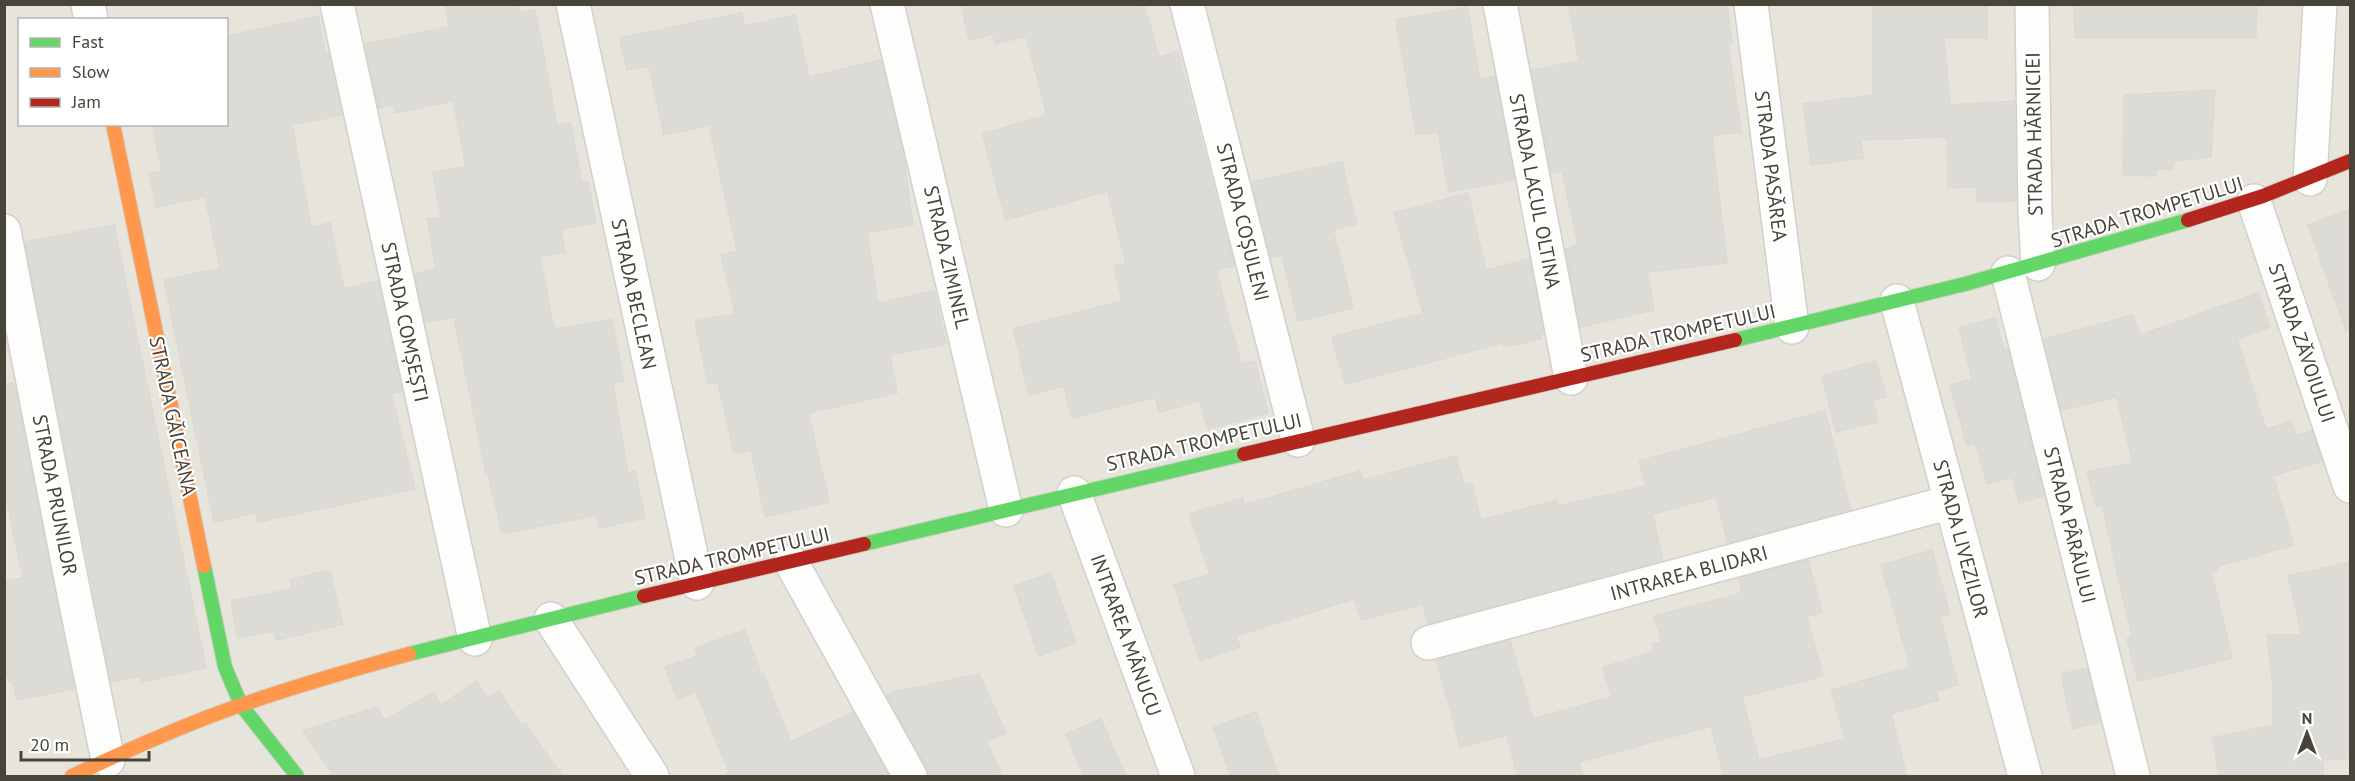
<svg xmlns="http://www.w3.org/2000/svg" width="2355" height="781" font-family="'PT Sans',sans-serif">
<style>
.residential{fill:#e7e4db;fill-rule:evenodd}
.building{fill:#dcdbd6;stroke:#dbd9d3;stroke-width:1.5}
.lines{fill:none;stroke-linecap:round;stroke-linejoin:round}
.street-casing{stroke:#d1d0cb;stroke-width:36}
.fast-casing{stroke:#d2cfc4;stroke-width:16}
.slow-casing{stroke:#d2cfc4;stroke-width:16}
.jam-casing{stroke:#d2cfc4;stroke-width:16}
.street{stroke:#fdfdfc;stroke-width:33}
.fast{stroke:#63d668;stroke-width:14}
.slow{stroke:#ff974d;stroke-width:14}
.jam{stroke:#b3261e;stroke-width:14}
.labels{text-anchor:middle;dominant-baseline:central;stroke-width:4.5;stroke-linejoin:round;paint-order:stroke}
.street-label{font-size:20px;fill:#494439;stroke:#fff}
</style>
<rect width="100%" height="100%" fill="#f3f2ed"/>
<path class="residential" d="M5,5H2350V776H5ZM20,20H226V124H20Z"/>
<path class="building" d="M445,4H518L520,13L535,10L557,125L571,123L582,183L588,182L596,223L561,229L565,252L540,256L554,329L612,319L624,381L613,383L628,473L635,471L645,518L600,528L597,515L502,534L488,473L486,474L454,317L425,322L415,274L436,269L427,219L441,217L433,172L466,167L453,101L395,113L394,105L379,108L365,44L449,27Z
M961,4H1144L1159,57L1178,52L1234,266L1216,270L1241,364L1255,361L1268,413L1208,429L1200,401L1159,412L1155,397L1072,418L1064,386L1029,395L1013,329L1122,301L1114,266L1126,263L1108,191L1006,220L982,134L1047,115L1026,36L995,44L993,34L969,40Z
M1568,4H1727L1732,43H1728L1741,132L1712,135L1727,263L1647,272L1654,310L1580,327L1566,249L1578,245L1562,171L1551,173L1532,70L1579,61Z
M1873,4H1987V38H1944L1950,105L2014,101L2016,201L1977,202V187L1948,188L1947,137L1861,140L1863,158L1811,165L1803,104L1873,95Z
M2074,4H2257L2256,38H2075Z
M1467,7L1480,79L1495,76L1514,180L1449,192L1438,132L1416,135L1396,20Z
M742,13L744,26L795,15L809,77L881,60L903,152L913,225L867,232L878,303L934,291L946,344L890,355L897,393L808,413L829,502L765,517L751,450L734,454L718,382L708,384L695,321L735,314L721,255L737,251L709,125L664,135L649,66L627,70L620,38Z
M318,16L325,52H328L342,115L292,125L311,227L330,223L344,289L378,281L402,392L391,394L415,489L258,522L256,513L214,522L164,280L220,268L205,197L156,207L149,174L162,171L152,124H226V36Z
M2215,90L2211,157L2173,161V169H2156V176L2123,175L2124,95Z
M1342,162L1357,224L1333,230L1353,308L1298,321L1282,255L1271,257L1252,182Z
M1468,193L1486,270L1529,259L1544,334L1540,335L1541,339L1504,347L1503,343L1345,384L1332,337L1423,313L1394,213Z
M2350,209V330L2346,331L2308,225Z
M114,225L206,668L141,682L140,676L111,682L25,242Z
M2258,293L2270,327L2237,339L2266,429L2291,421L2296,436L2312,431L2322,461L2273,476L2294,545L2218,566V570L2211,572L2232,658L2138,681L2127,639L2132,637L2102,505L2096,506L2087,472L2133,463L2116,397L2061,410L2044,339L2133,315L2140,335Z
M1995,318L2004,350L2008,349L2044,496L2019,503L2012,477L1987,484L1975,443L1967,446L1950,385L1972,379L1959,327Z
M1876,361L1886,397L1873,400L1878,422L1836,432L1822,376Z
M14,383L74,689L17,700L13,682H9L4,662V581L23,578L4,487V385Z
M1825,411L1851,510L1728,543L1716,497L1653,514L1639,461Z
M1456,456L1464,485L1472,483L1481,520L1557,500L1558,506L1646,486L1663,560L1428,624L1423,604L1361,620L1354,599L1236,636L1240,647L1200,661L1174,585L1210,574L1189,514L1242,498L1244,505L1360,471L1363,480Z
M1932,550L1950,614L1940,617L1958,685L1936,691L1939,700L1891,714L1907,777H1724L1711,726L1579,762L1583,777H1518L1507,735L1460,747L1437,660L1510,640L1533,719L1611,697L1603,667L1654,652L1652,644L1662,642L1654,616L1742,593L1739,579L1808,560L1822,612L1807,616L1823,676L1742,697L1759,760L1845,739L1831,690L1910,667L1881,565Z
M2350,562V758L2323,760V777H2220L2212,738L2273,725V689L2267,635H2302L2288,576Z
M330,570L343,624L277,640L274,631L238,638L231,601L292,589L290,580Z
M1051,573L1076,643L1039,656L1014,586Z
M745,630L761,674L763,673L791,742L853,712L889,777H721L729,772L696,692L677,699L665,667L697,656L695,648Z
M2087,668L2100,722L2073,729L2061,674Z
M979,674L1006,733L986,741L1003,777H929L926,767L887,696L894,692Z
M476,681L488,698L499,691L522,725L525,723L563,777H335L303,731L377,707L385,720L434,692L441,705Z
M1256,712L1279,777H1231L1213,727Z
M1101,719L1126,777H1084L1066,734Z"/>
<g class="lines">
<g class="street-casing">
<path id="street" d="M88,4L91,20
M337,4L475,639
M573,4L697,583
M887,4L1006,510
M1187,4L1298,440
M1500,4L1571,378
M1751,4L1792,327
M2032,4L2035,213L2038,264
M2310,179L2320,4
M2254,201L2350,486
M4,231L73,589L108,760
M2008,273L2133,776
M1897,301L2025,776
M1074,493L1178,776
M791,562L910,776
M551,619L652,776
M1428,643L1951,502"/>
</g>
<g class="fast-casing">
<path id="fast" d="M1735,340L1965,284L2188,220
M864,544L1244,454
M204,566L225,667L241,705L297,776
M409,654L644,596"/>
</g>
<g class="slow-casing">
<path id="slow" d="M113,124L204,566
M72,776C122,753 172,730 224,711C285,689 347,671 409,654"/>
</g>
<g class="jam-casing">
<path id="jam" d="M2188,220L2263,196L2350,161
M1244,454L1735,340
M644,596L864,544"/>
</g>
<use href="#street" class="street"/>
<use href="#fast" class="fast"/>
<use href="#slow" class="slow"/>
<use href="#jam" class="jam"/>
</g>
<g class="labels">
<g class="street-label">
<text transform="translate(2034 134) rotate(-91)">STRADA HĂRNICIEI</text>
<text transform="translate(1771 166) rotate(83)">STRADA PASĂREA</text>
<text transform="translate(1535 191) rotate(79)">STRADA LACUL OLTINA</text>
<text transform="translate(2147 212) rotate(-17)">STRADA TROMPETULUI</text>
<text transform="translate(1243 222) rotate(76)">STRADA COȘULENI</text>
<text transform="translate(947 257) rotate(77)">STRADA ZIMINEL</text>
<text transform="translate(634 294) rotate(78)">STRADA BECLEAN</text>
<text transform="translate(405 322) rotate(78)">STRADA COMȘEȘTI</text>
<text transform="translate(1678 333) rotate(-13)">STRADA TROMPETULUI</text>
<text transform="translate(2302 343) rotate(71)">STRADA ZĂVOIULUI</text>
<text transform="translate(173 416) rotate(78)">STRADA GĂICEANA</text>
<text transform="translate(1204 442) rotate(-13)">STRADA TROMPETULUI</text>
<text transform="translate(55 495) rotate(79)">STRADA PRUNILOR</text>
<text transform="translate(2070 525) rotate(76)">STRADA PÂRÂULUI</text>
<text transform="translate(1961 539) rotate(75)">STRADA LIVEZILOR</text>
<text transform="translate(732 556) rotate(-13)">STRADA TROMPETULUI</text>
<text transform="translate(1689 573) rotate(-15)">INTRAREA BLIDARI</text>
<text transform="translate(1126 635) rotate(70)">INTRAREA MÂNUCU</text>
</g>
</g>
<rect width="2355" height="781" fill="none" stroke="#494439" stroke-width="12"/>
<rect x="18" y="18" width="210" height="108" fill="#ffffff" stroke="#b6b4b0" stroke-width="1.5"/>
<rect x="30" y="38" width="30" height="9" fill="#63d668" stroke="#b6b4b0" stroke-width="1.5"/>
<text x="72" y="48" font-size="18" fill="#494439">Fast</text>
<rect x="30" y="68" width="30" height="9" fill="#ff974d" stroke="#b6b4b0" stroke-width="1.5"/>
<text x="72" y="78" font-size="18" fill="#494439">Slow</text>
<rect x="30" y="98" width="30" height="9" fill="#b3261e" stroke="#b6b4b0" stroke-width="1.5"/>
<text x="72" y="108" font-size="18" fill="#494439">Jam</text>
<g transform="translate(2307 733)" stroke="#ffffff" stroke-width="4.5" paint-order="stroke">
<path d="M0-4.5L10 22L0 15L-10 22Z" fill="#494439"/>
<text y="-9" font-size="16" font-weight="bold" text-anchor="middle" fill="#494439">N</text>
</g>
<path d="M21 751v9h128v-9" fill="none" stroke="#494439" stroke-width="3"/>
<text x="30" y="751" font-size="18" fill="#494439" stroke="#ffffff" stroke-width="4.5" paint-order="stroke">20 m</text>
</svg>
